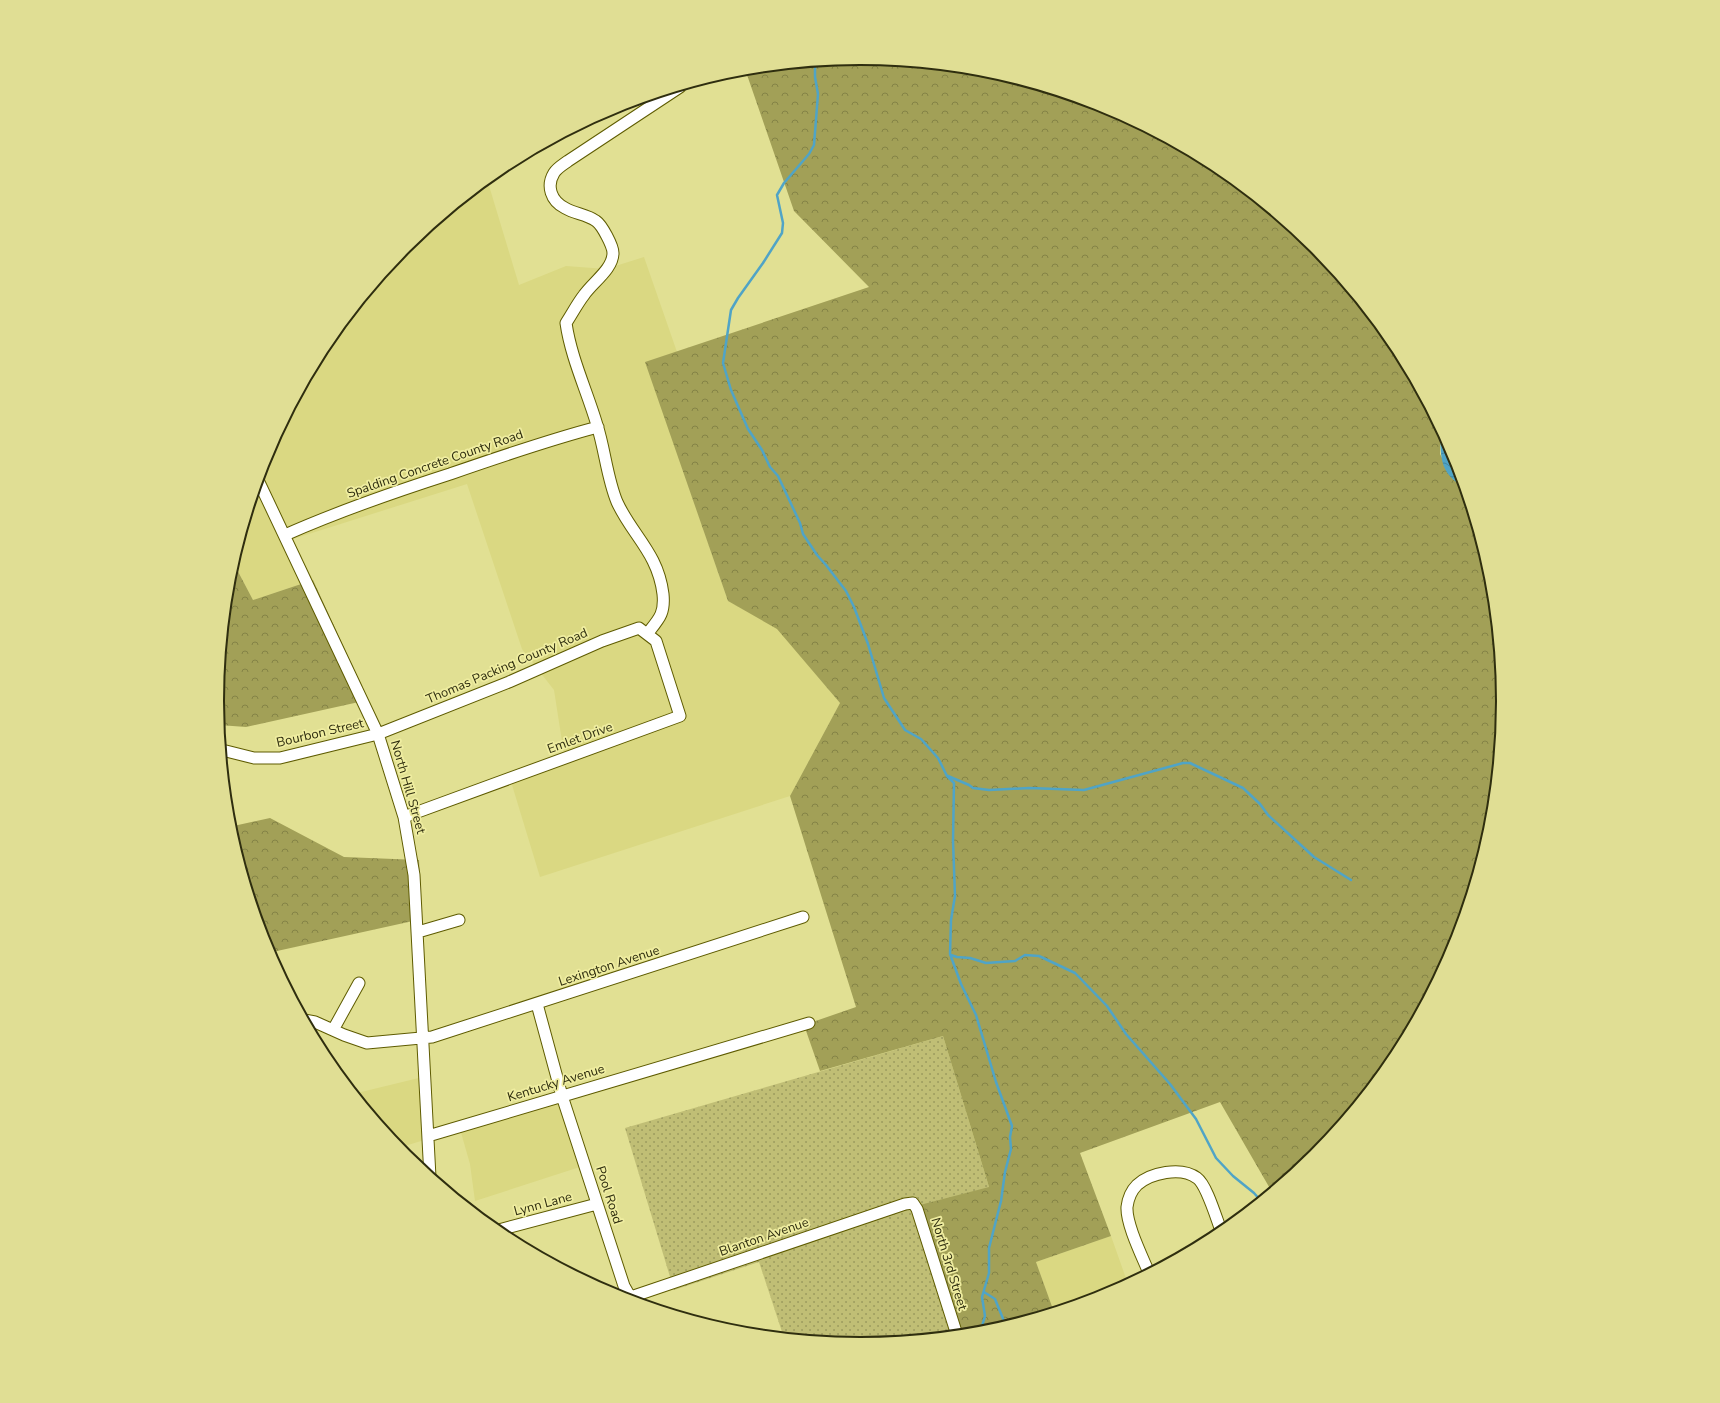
<svg xmlns="http://www.w3.org/2000/svg" width="1720" height="1403" font-family="'Nunito Sans',sans-serif">
<style>
.built{fill:#dad882}
.grass{fill:url(#grass-dots)}
.forest{fill:url(#forest-crowns)}
.water{fill:url(#water-waves)}
.lines{fill:none;stroke-linecap:round;stroke-linejoin:round}
.stream{stroke:#50a4c6;stroke-width:2.5}
.minor-casing{stroke:#5e5b01;stroke-width:13}
.minor{stroke:#fff;stroke-width:11}
.labels{text-anchor:middle;dominant-baseline:central;stroke-width:3.5;stroke-linejoin:round;paint-order:stroke}
.street-label{font-size:13px;fill:#2f2e0f;stroke:#efeda0}
.rim{fill:none;stroke:#2f2e0f;stroke-width:2}
</style>
<defs>
<pattern id="grass-dots" width="8" height="8" patternUnits="userSpaceOnUse"><rect width="8" height="8" fill="#c0be75"/><path d="M2 2h.1M6 6h.1" fill="none" stroke="#9c9b5e" stroke-width="1.8" stroke-linecap="round"/></pattern>
<pattern id="forest-crowns" width="20" height="18" patternUnits="userSpaceOnUse"><rect width="20" height="18" fill="#a2a057"/><path d="M2 6a3 3 0 1 1 6 0M12 15a3 3 0 1 1 6 0" fill="none" stroke="#848346"/></pattern>
<pattern id="water-waves" width="16" height="10" patternUnits="userSpaceOnUse"><rect width="16" height="10" fill="#50a4c6"/><path d="M0 5q4-4 8 0t8 0" fill="none" stroke="#43869f"/></pattern>
</defs>
<rect width="100%" height="100%" fill="#e1e093"/>
<path class="built" d="M487,179L519,285L566,266L606,269L644,257L677,352L646,362L728,601L777,628L840,703L790,796L540,877L509,775L564,754L554,690L522,649L467,484L293,539L313,580L253,600L233,562L266,455L325,344L405,246Z
M427,1076L431,1138L398,1148L353,1094Z
M563,1095L586,1165L475,1201L470,1164L460,1129Z
M1111,1236L1128,1284L1106,1296L1054,1312L1036,1262Z"/>
<path class="grass" d="M943,1036L989,1187L957,1335L860,1345L784,1338L759,1262L674,1290L625,1128Z"/>
<path class="forest" d="M860,58L986,70L1106,107L1218,167L1315,247L1395,344L1440,429V454L1453,479L1464,488L1491,576L1503,702L1491,827L1454,948L1395,1059L1315,1157L1272,1192L1220,1102L1080,1153L1111,1236L1036,1262L1054,1312L985,1333L957,1335L916,1206L989,1187L943,1036L820,1071L804,1025L856,1007L790,796L840,703L777,629L728,601L645,362L869,287L794,211L745,69Z
M233,562L253,600L313,580L368,700L246,727L219,725L217,701L229,576Z
M270,818L344,857L419,860L422,919L268,953L229,827Z"/>
<path class="water" d="M1440,429L1455,455L1464,487C1438,473 1441,454 1440,429Z"/>
<g class="lines">
<path class="stream" d="M815,62V77L818,94L814,145L809,154L784,183L777,195L783,223L782,233L763,263L738,298L731,310L723,363L731,390L748,429L762,450L770,467L778,476L800,523L803,534L817,555L826,565L846,591L854,607L868,644L884,698L905,730L921,739L938,758L947,776L954,783L953,841L955,896L951,920L950,954L961,984L976,1015L996,1082L1012,1126L1010,1137L1011,1149L1005,1172L1001,1201L989,1248V1273L982,1297L985,1316L980,1333
M385,271L402,257L441,217
M948,776L969,785L973,788L989,790L1029,788L1084,790L1183,763H1190L1243,788L1260,804L1268,815L1314,857L1351,880
M951,955L957,957L970,958L986,963L1015,961L1025,955L1039,956L1075,973L1107,1006L1126,1034L1170,1084L1196,1119L1216,1158L1233,1176L1254,1193L1261,1201
M984,1292L995,1299L1006,1326"/>
<g class="minor-casing">
<path id="minor" d="M258,480L378,734L404,817L414,875L430,1177
M285,535C339,511 394,492 450,474C499,457 548,440 598,427
M647,634C659,619 665,614 663,594C658,553 632,535 617,502C607,478 605,450 597,425C587,391 571,358 566,323C572,314 577,304 584,295C593,282 613,269 613,253C613,246 602,225 596,221C586,214 575,214 565,208C551,201 546,186 554,173C557,168 564,164 568,161L680,87
M221,751H226L254,758H280L378,734L509,682L602,641L639,628L656,641L680,716L404,817
M418,932L459,920
M537,1004L562,1096L624,1286L633,1302
M304,1020L315,1022L344,1035L367,1043L432,1037L803,917
M333,1030L359,983
M428,1136L809,1023
M495,1231L597,1204
M1149,1273C1142,1256 1126,1224 1127,1207C1128,1199 1131,1191 1137,1185C1150,1173 1181,1166 1197,1178C1207,1185 1217,1221 1222,1233
M625,1299L905,1204L913,1203L917,1209L957,1335"/>
</g>
<use href="#minor" class="minor"/>
</g>
<g class="labels">
<g class="street-label">
<text transform="translate(435 464) rotate(-19)">Spalding Concrete County Road</text>
<text transform="translate(507 666) rotate(-23)">Thomas Packing County Road</text>
<text transform="translate(320 733) rotate(-13)">Bourbon Street</text>
<text transform="translate(580 738) rotate(-20)">Emlet Drive</text>
<text transform="translate(408 787) rotate(74)">North Hill Street</text>
<text transform="translate(609 966) rotate(-18)">Lexington Avenue</text>
<text transform="translate(556 1083) rotate(-17)">Kentucky Avenue</text>
<text transform="translate(609 1195) rotate(72)">Pool Road</text>
<text transform="translate(543 1204) rotate(-15)">Lynn Lane</text>
<text transform="translate(764 1237) rotate(-19)">Blanton Avenue</text>
<text transform="translate(949 1264) rotate(73)">North 3rd Street</text>
</g>
</g>
<path d="M0 0H1720V1403H0ZM224 701a636 636 0 1 1 1272 0a636 636 0 1 1-1272 0Z" fill="#e0de94" fill-rule="evenodd"/>
<path class="rim" d="M224 701a636 636 0 1 1 1272 0a636 636 0 1 1-1272 0Z"/>
</svg>
